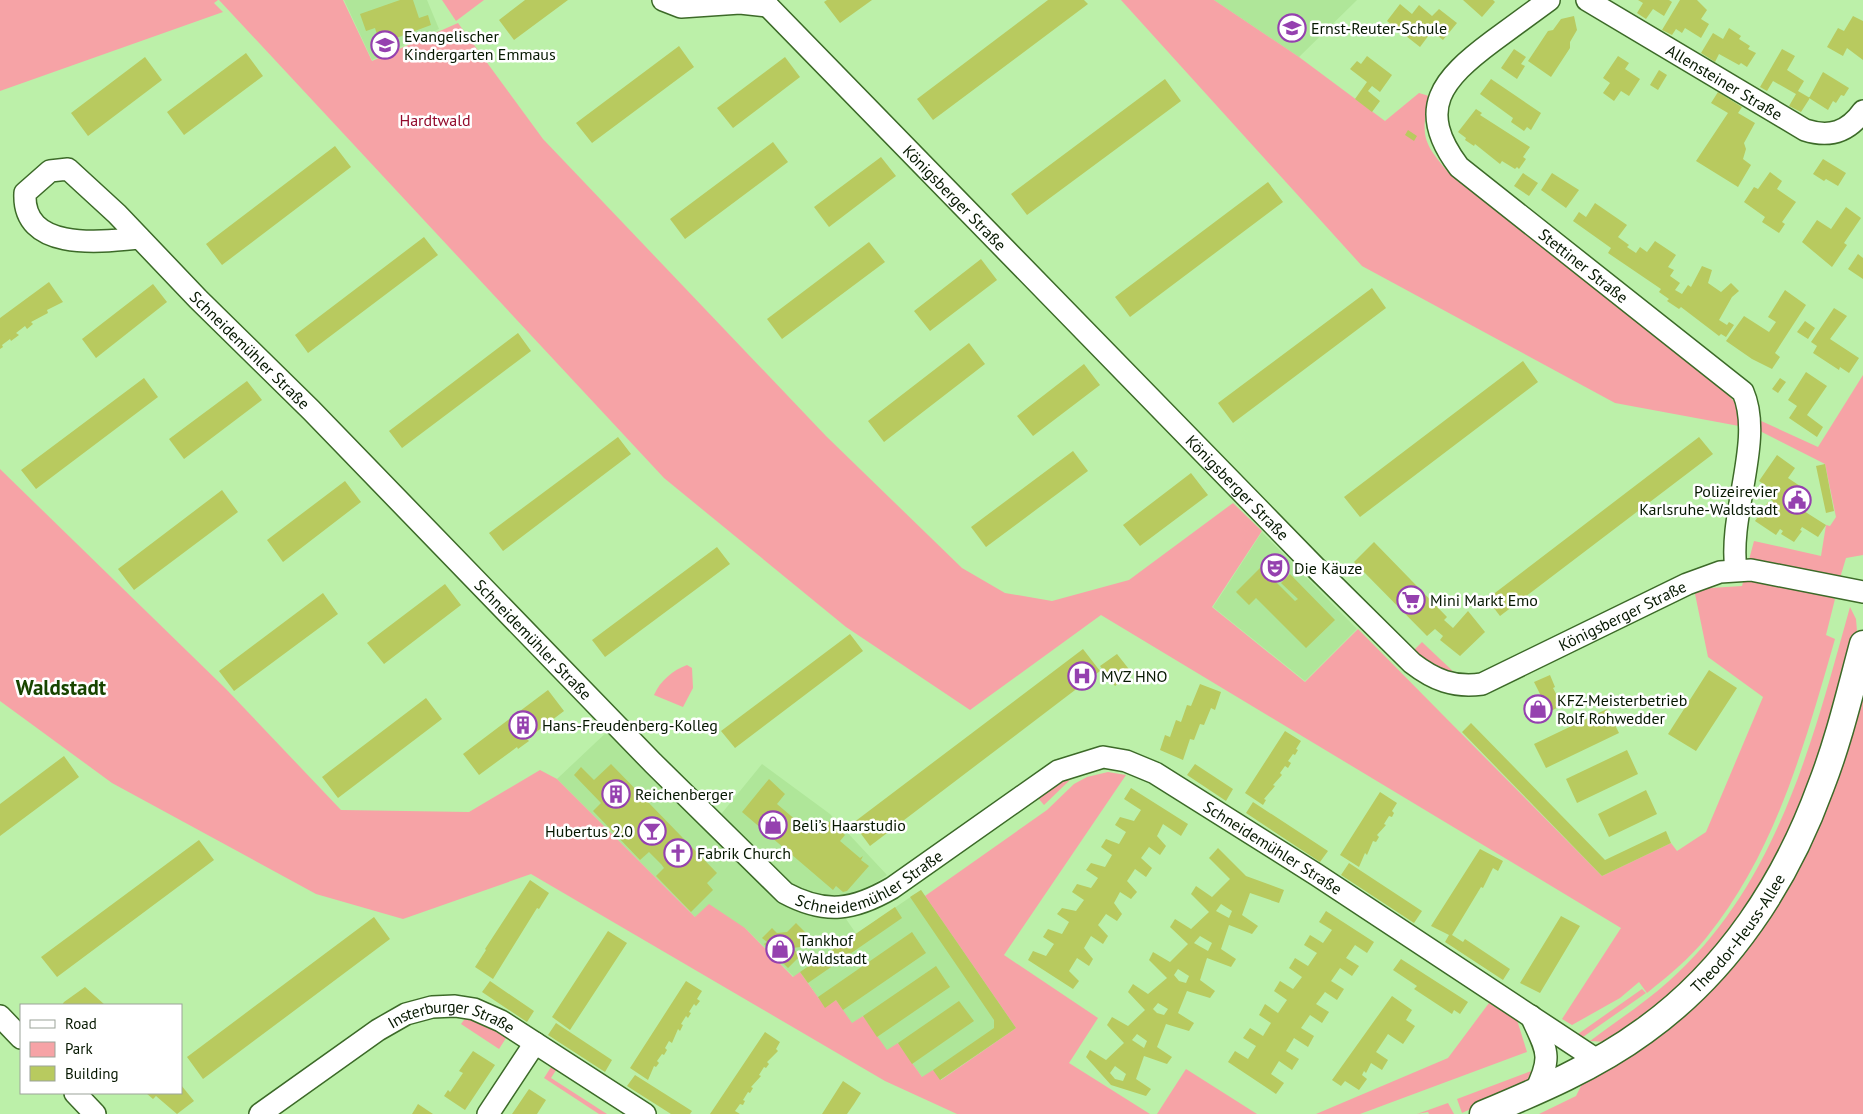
<svg xmlns="http://www.w3.org/2000/svg" width="1863" height="1114" font-family="'PT Sans',sans-serif">
<style>
.built{fill:#afe699}
.green{fill:#f6a3a6}
.building{fill:#b8ca5f;fill-rule:evenodd}
.lines{fill:none;stroke-linecap:round;stroke-linejoin:round}
.minor-casing{stroke:#3c6a28;stroke-width:24}
.major-casing{stroke:#3c6a28;stroke-width:29}
.minor{stroke:#fff;stroke-width:21}
.major{stroke:#fff;stroke-width:26}
.labels{text-anchor:middle;dominant-baseline:central;stroke-width:5;stroke-linejoin:round;paint-order:stroke}
.poi-label{font-size:16px;fill:#061801;stroke:#fff;text-anchor:start}
.street-label{font-size:16px;fill:#061801;stroke:#fff}
.park-label{font-size:16px;fill:#930b2c;stroke:#fff}
.district-label{font-size:21px;font-weight:bold;fill:#184500;stroke:#fff}
</style>
<rect width="100%" height="100%" fill="#bcf0a9"/>
<path class="built" d="M344,0H427L439,29L372,60Z
M1214,0H1357L1299,57Z
M1262,532L1357,629L1305,681L1213,607Z
M610,729L709,829L762,764L830,814L887,875L862,892L846,919L855,932L823,956L921,890L1016,1028L940,1080L922,1077L898,1043L887,1051L863,1016L852,1024L836,1000L825,1008L801,972L794,977L745,928L695,917L557,779Z"/>
<path class="green" d="M0,0H218L214,3L223,12L0,91Z
M219,0H343L372,61L458,23L543,139L826,436L962,568L1005,593L1052,601L1129,580L1233,503L1262,531L1212,607L1305,682L1358,629L1602,876L1671,843L1677,851L1706,832L1763,697L1708,657L1694,589L1742,586L1754,541L1821,556L1826,525L1830,526L1836,517L1825,464L1758,430L1759,420L1818,447L1863,375V555L1846,558L1840,578L1817,591L1835,599L1826,635L1835,639C1805,743 1776,852 1706,938C1689,959 1668,976 1647,993L1639,982L1620,998L1572,1025L1562,1019L1621,928L1101,615L970,710L846,627L664,478Z
M442,0H484L456,21Z
M1121,0H1214L1299,57L1385,121L1419,93L1429,96C1421,136 1422,142 1449,173L1720,386L1739,407V426L1615,403L1362,266Z
M0,469L226,689L341,810L469,812L540,770L557,779L695,917L709,904L745,928L793,977L800,972L825,1007L836,1000L852,1023L863,1016L887,1050L898,1043L922,1077L933,1070L941,1080L1016,1028L925,896L1047,810L1074,784L1087,777L1108,772L1126,775L1004,955L1098,1018L1069,1063L1150,1114H957L885,1081L531,874L403,919L316,894L112,783L0,701Z
M1850,607L1856,619L1857,631L1824,756L1767,882L1686,986L1607,1042L1590,1041C1616,1021 1645,1003 1669,981C1777,885 1813,740 1850,607Z
M1422,642L1458,676L1450,675L1411,653Z
M687,665L692,668L693,688L683,707L654,695C660,681 673,670 687,665Z
M1863,687V1114H1539L1576,1096L1582,1084L1673,1025L1729,969L1761,932L1808,850L1838,774Z
M1069,774L1072,778L1044,805L1033,792Z
M1642,989L1646,993L1583,1037L1578,1034Z
M1489,1003L1517,1020L1527,1052L1360,1114H1316L1448,1058Z
M467,1016L508,1035L499,1049L461,1024Z
M553,1064L558,1067L551,1078L607,1114H599L544,1078Z
M1539,1068C1530,1091 1484,1103 1462,1113L1457,1099Z
M1186,1069L1257,1114H1157Z
M1448,1103L1454,1114H1429L1428,1112L1417,1114Z"/>
<path class="building" d="M400,0H413L419,18L428,15L431,25L380,44L375,28L366,31L360,14Z
M525,0H568L514,40L499,20Z
M827,0H872L840,23L824,2Z
M1048,0H1084L1088,4L933,120L917,99Z
M1463,0H1493L1495,2L1482,17Z
M1638,0H1669L1672,2L1664,16L1653,9L1646,19L1637,13L1643,3Z
M1680,0H1697L1707,10L1701,19L1709,24L1701,38L1685,28L1682,33L1676,29L1672,35L1662,30Z
M1400,4L1412,14L1419,5L1432,16L1439,9L1457,23L1443,40L1432,31L1420,47L1387,21Z
M1574,16L1577,30L1570,42V48L1551,77L1528,61L1548,31L1553,30L1561,19Z
M1853,16L1863,21V60L1847,48L1843,56L1827,47L1838,28L1844,31Z
M1729,28L1741,36L1739,39L1750,46L1748,49L1756,53L1747,67L1741,63L1739,65L1719,54L1715,62L1701,53L1713,33L1723,39Z
M679,46L694,67L592,143L576,123Z
M1514,49L1526,57L1521,64L1525,66L1517,79L1501,68Z
M1782,49L1795,56L1787,70L1804,81L1798,91L1810,98L1801,112L1789,106L1796,94L1773,81L1767,91L1760,87Z
M246,53L263,76L184,135L167,112Z
M1367,56L1392,75L1380,92L1372,86L1368,91L1380,101L1372,112L1355,99L1367,82L1350,69L1357,61L1361,64Z
M1618,56L1629,63L1625,69L1640,79L1629,96L1621,91L1614,101L1603,93L1610,83L1603,78Z
M145,57L162,80L88,136L71,113Z
M785,57L800,77L733,128L717,108Z
M1659,70L1667,75L1658,90L1650,85Z
M1823,72L1849,88L1844,96L1841,95L1836,103L1833,101L1828,110L1809,98Z
M1165,79L1181,101L1027,215L1011,194Z
M1491,79L1541,113L1531,130L1527,127L1524,131L1511,122L1513,118L1480,94Z
M1718,92L1742,107L1738,113L1755,123L1744,143L1746,149L1743,159L1751,165L1738,187L1696,161L1728,113L1711,103Z
M1476,109L1482,113L1480,115L1530,147L1523,157L1526,159L1519,169L1517,167L1515,169L1502,161L1500,164L1475,144L1474,146L1465,140L1466,138L1458,132Z
M1408,130L1417,136L1414,141L1405,135Z
M773,142L788,162L685,239L670,219Z
M335,146L351,167L222,265L206,244Z
M881,157L896,176L829,227L814,207Z
M1823,159L1846,173L1838,186L1826,179L1824,181L1813,174Z
M1770,172L1782,181L1777,189L1796,202L1782,222L1785,224L1779,233L1762,222L1765,217L1744,202L1754,187L1758,189Z
M1523,173L1538,183L1529,196L1514,186Z
M1552,173L1579,190L1566,208L1541,190Z
M1268,182L1283,202L1130,317L1115,297Z
M1595,203L1627,225L1618,237L1629,245L1627,247L1636,253L1640,247L1647,252L1655,241L1676,255L1668,267L1674,270L1670,276L1680,283L1675,290L1682,294L1688,285L1691,287L1702,266L1712,270L1708,283L1721,292L1731,283L1739,291L1732,297L1719,320L1727,325L1729,322L1734,325L1726,337L1721,334L1719,336L1681,307L1679,309L1667,301L1669,299L1659,292L1661,289L1608,253L1611,248L1573,221L1579,212L1586,217Z
M1846,207L1861,218L1844,243L1847,245L1832,267L1802,242L1817,220L1831,229Z
M424,237L438,255L308,353L295,335Z
M869,242L885,262L782,339L767,319Z
M1858,254L1863,258V279L1848,269Z
M981,259L997,280L930,331L914,311Z
M49,282L63,302L47,310L48,313L31,322L33,324L27,329L25,326L16,333L19,335L11,341L10,339L2,345L3,347L0,349V318Z
M153,284L167,302L96,358L82,339Z
M1372,288L1386,308L1233,423L1218,403Z
M1785,290L1806,305L1775,353L1780,357L1772,369L1752,359L1726,341L1744,316L1769,332L1776,322L1768,317Z
M1834,308L1847,316L1830,339L1859,358L1849,373L1840,367L1839,370L1813,353L1817,346L1811,342Z
M1805,321L1815,328L1808,339L1797,332Z
M518,333L531,351L402,448L389,431Z
M969,343L985,364L884,442L868,421Z
M1523,361L1538,382L1360,517L1344,497Z
M1084,364L1100,385L1033,436L1017,416Z
M1806,372L1827,386L1807,415L1823,427L1817,437L1789,418L1797,406L1788,400Z
M144,378L158,397L36,489L21,470Z
M1780,378L1786,382L1778,393L1772,389Z
M247,381L262,400L184,459L169,439Z
M618,437L631,454L503,551L489,533Z
M1699,437L1713,454L1500,616L1487,599Z
M1073,451L1088,471L986,547L971,527Z
M1777,455L1795,468L1788,478L1806,490L1796,506L1826,525L1818,537L1802,527L1800,530L1802,531L1794,542L1781,534L1783,531L1780,529L1776,535L1755,521L1768,502L1771,504L1773,501L1766,496L1771,489L1759,481Z
M1825,464L1834,511L1826,513L1816,466Z
M1191,473L1208,495L1140,546L1123,525Z
M345,481L361,502L283,562L267,540Z
M222,490L238,512L134,590L118,569Z
M1374,542L1447,617L1444,620L1453,628L1468,611L1485,632L1460,656L1440,640L1443,636L1435,629L1427,636L1354,562Z
M717,547L730,564L605,657L592,640Z
M1269,559L1280,570L1272,578L1295,601L1298,599L1281,583L1290,574L1335,620L1306,648L1256,598L1249,605L1236,592Z
M445,584L461,605L384,664L367,643Z
M323,593L338,614L234,691L219,671Z
M850,634L863,651L735,748L721,731Z
M1083,649L1100,671L870,846L853,823Z
M1117,654L1132,673L1115,686L1100,666Z
M1709,670L1737,688L1696,751L1668,734Z
M1550,675L1555,687L1553,688L1562,705L1533,721L1526,706L1542,698L1534,682Z
M1200,684L1221,692L1215,710L1211,708L1204,725L1200,724L1194,740L1190,739L1183,760L1160,750L1165,735L1170,737L1176,720L1181,722L1187,705L1191,706Z
M548,690L564,711L527,739L529,741L518,749L517,747L479,775L463,754Z
M426,698L442,719L338,798L322,777Z
M1607,709L1619,733L1546,768L1534,744Z
M1471,723L1605,860L1666,831L1671,843L1602,876L1462,732Z
M1285,731L1301,741L1296,749L1298,750L1295,755L1293,754L1288,761L1291,763L1288,768L1285,766L1280,773L1282,775L1273,785L1275,786L1264,799L1266,800L1263,805L1245,793Z
M1627,750L1638,774L1577,803L1566,779Z
M64,756L79,777L0,836V804Z
M611,764L717,873L707,883L713,890L691,912L656,876L664,868L661,864L649,852L640,860L593,811L601,803L574,775L581,767L594,780Z
M1195,764L1233,789L1226,801L1187,775Z
M769,779L785,794L777,804L811,833L819,823L824,828L831,820L845,835L840,841L860,858L863,856L861,860L869,866L847,891L843,892L836,886L833,890L742,812Z
M1131,788L1188,824L1181,836L1163,824L1157,836L1166,846L1160,855L1149,847L1141,858L1152,868L1146,877L1135,869L1127,881L1137,892L1131,899L1120,892L1114,903L1122,914L1117,921L1106,914L1098,925L1108,936L1103,944L1091,936L1084,948L1093,959L1089,966L1077,958L1069,971L1079,981L1073,989L1028,960L1033,951L1046,956L1054,944L1043,937L1048,929L1062,934L1069,922L1057,914L1062,908L1076,911L1084,900L1072,892L1077,884L1091,888L1098,878L1086,870L1091,863L1105,867L1112,855L1101,847L1106,839L1119,844L1126,832L1115,825L1120,817L1134,821L1141,810L1124,799Z
M1646,790L1657,814L1609,837L1598,814Z
M1380,792L1397,803L1392,811L1394,813L1392,817L1389,816L1384,824L1386,825L1377,835L1379,837L1376,842L1373,841L1367,855L1365,853L1359,867L1340,855Z
M1253,802L1328,851L1320,862L1246,813Z
M199,840L214,860L57,977L41,957Z
M1218,848L1246,876L1284,890L1279,903L1250,893L1242,915L1258,926L1252,934L1229,925L1221,949L1236,959L1231,967L1207,958L1200,980L1215,991L1210,998L1187,991L1178,1013L1194,1023L1189,1031L1166,1024L1157,1047L1172,1057L1167,1064L1144,1056L1136,1079L1151,1089L1146,1096L1111,1085L1086,1057L1090,1050L1106,1060L1124,1043L1107,1025L1112,1017L1128,1026L1145,1010L1128,992L1133,984L1148,994L1167,978L1149,960L1153,952L1170,962L1188,944L1170,927L1175,919L1191,929L1209,912L1191,894L1196,886L1212,897L1230,879L1209,858ZM1221,904L1232,911L1229,918L1216,911ZM1200,936L1212,943L1208,951L1194,943ZM1178,969L1189,976L1186,983L1179,981L1174,975ZM1158,1003L1168,1009L1164,1015L1157,1013L1153,1009ZM1137,1034L1147,1041L1144,1048L1132,1040ZM1115,1066L1126,1074L1123,1081L1115,1079L1110,1073Z
M1480,849L1503,861L1498,871L1493,868L1483,888L1481,887L1452,935L1463,942L1465,939L1510,969L1503,980L1445,942L1449,935L1431,926Z
M1349,863L1422,911L1414,923L1341,875Z
M530,880L549,893L539,909L537,908L493,979L475,967L486,950L485,949Z
M921,890L1016,1028L940,1080L933,1070L994,1028V1020L910,897Z
M895,907L902,918L808,983L800,972Z
M1326,911L1374,942L1367,953L1355,945L1346,958L1359,966L1352,976L1340,968L1331,981L1344,989L1337,1000L1325,992L1316,1004L1329,1012L1322,1023L1310,1015L1301,1028L1314,1036L1308,1047L1294,1038L1286,1051L1299,1059L1292,1070L1279,1061L1271,1074L1284,1083L1276,1094L1228,1062L1235,1051L1248,1059L1256,1046L1243,1038L1250,1028L1263,1036L1271,1023L1259,1015L1265,1004L1278,1013L1287,1000L1274,991L1280,981L1293,989L1302,977L1289,968L1295,958L1308,966L1317,953L1304,945L1310,935L1323,943L1332,930L1319,922Z
M1561,916L1580,926L1540,993L1520,983Z
M374,917L390,939L203,1079L187,1057Z
M796,923L810,937L800,947L793,948L800,956L788,968L764,944L767,942L762,938L772,928L777,933L787,932Z
M608,931L627,943L570,1030L552,1017Z
M912,932L926,953L843,1010L836,1000L825,1008L818,997Z
M1401,959L1468,1002L1460,1014L1454,1010L1452,1014L1414,989L1417,986L1393,970Z
M936,966L950,987L877,1037L863,1016Z
M490,981L534,1011L527,1022L482,992Z
M686,981L702,991L697,999L700,1001L696,1006L694,1004L689,1012L691,1013L688,1018L686,1016L681,1024L683,1025L680,1031L678,1029L672,1043L669,1041L665,1048L667,1050L664,1055L662,1054L657,1061L659,1063L656,1067L654,1066L648,1080L630,1068Z
M85,987L105,1005H62L64,1002Z
M1392,996L1412,1010L1406,1020L1415,1026L1403,1044L1388,1034L1376,1052L1388,1060L1382,1070L1371,1063L1366,1073L1364,1071L1362,1075L1367,1079L1359,1090L1345,1081L1341,1086L1332,1080Z
M959,1001L974,1021L912,1064L898,1043Z
M556,1023L612,1060L605,1072L548,1035Z
M765,1032L780,1042L776,1049L778,1051L767,1062L769,1064L766,1068L764,1067L759,1075L761,1076L751,1087L753,1088L750,1093L748,1092L743,1100L745,1101L743,1105L740,1104L735,1111L740,1114H710Z
M473,1051L495,1065L465,1110L444,1096L448,1090L450,1092L463,1073L459,1071Z
M635,1075L692,1111L690,1114H671L627,1086Z
M843,1081L861,1093L854,1104L847,1114H822Z
M181,1085L194,1101L177,1114L156,1096L153,1099L146,1093H181Z
M529,1089L546,1100L537,1114H512Z
M418,1104L433,1114H412Z"/>
<g class="lines">
<g class="minor-casing">
<g id="minor">
<path d="M663,0L681,7L740,3L768,6"/>
<path id="s1" d="M762,0L1315,567L1412,663C1434,680 1454,688 1482,684L1687,584L1720,572L1751,570L1863,592"/>
<path id="s2" d="M1549,0C1530,14 1511,28 1493,41C1442,79 1415,109 1459,167L1743,392C1764,440 1728,514 1736,570"/>
<path id="s3" d="M1587,0L1805,130C1830,138 1848,132 1863,111"/>
<path id="s4" d="M140,238C101,242 22,252 25,193L50,171L68,169L117,214L198,299L311,410L653,763L785,893C826,915 854,910 892,888L1058,771L1103,757L1126,761L1155,773L1317,875L1597,1060"/>
<path d="M0,1016L21,1038"/>
<path d="M1531,1016C1547,1051 1553,1056 1535,1092"/>
<path d="M75,1093L95,1114"/>
<path id="s5" d="M260,1114L378,1030L406,1014L432,1007L455,1006L474,1009L501,1021L645,1114"/>
<path d="M488,1114L535,1043"/>
</g>
</g>
<g class="major-casing">
<g id="major">
<path id="s6" d="M1483,1114C1538,1091 1595,1067 1644,1031C1728,971 1786,882 1821,786C1839,740 1850,692 1863,644"/>
</g>
</g>
<use href="#minor" class="minor"/>
<use href="#major" class="major"/>
</g>
<defs>
<g id="school-ring" transform="scale(1.4375)"><circle r="9.5" fill="#fff" stroke="#9541af" stroke-width="1.5"/><path d="M0-5L7-2L0 1L-7-2ZM-4 1L0 2.5L4 1V4Q0 6-4 4Z" fill="#9541af"/></g>
<g id="civic-ring" transform="scale(1.4375)"><circle r="9.5" fill="#fff" stroke="#9541af" stroke-width="1.5"/><path d="M-.6-6.5H3V-4.5H.6V-3L4-1V1h2V6H-6V1h2V-1L-.6-3ZM-1.2 2.5V6h2.4V2.5Z" fill="#9541af"/></g>
<g id="theatre-ring" transform="scale(1.4375)"><circle r="9.5" fill="#fff" stroke="#9541af" stroke-width="1.5"/><path d="M-5-5.5Q0-4 5-5.5V0Q5 5 0 6Q-5 5-5 0ZM-3.3-2.5H-1v1.5H-3.3ZM1-2.5H3.3v1.5H1ZM-2.8 1Q0 5.5 2.8 1Z" fill="#9541af"/></g>
<g id="supermarket-ring" transform="scale(1.4375)"><circle r="9.5" fill="#fff" stroke="#9541af" stroke-width="1.5"/><path d="M-6-5.5h2.5l.6 2H6L4.5 2H-2.5L-4.4-4H-6ZM-1.5 3.2a1.3 1.3 0 1 0 .1 0ZM3 3.2a1.3 1.3 0 1 0 .1 0Z" fill="#9541af"/></g>
<g id="hospital-ring" transform="scale(1.4375)"><circle r="9.5" fill="#fff" stroke="#9541af" stroke-width="1.5"/><path d="M-5-5h3v3.5h4V-5h3V5h-3V1.5h-4V5h-3Z" fill="#9541af"/></g>
<g id="shop-ring" transform="scale(1.4375)"><circle r="9.5" fill="#fff" stroke="#9541af" stroke-width="1.5"/><path d="M-5-2.5h2.3a2.7 3.5 0 0 1 5.4 0H5L5.5 6h-11ZM-1.5-2.5h3a1.5 2.3 0 0 0-3 0Z" fill="#9541af"/></g>
<g id="building-ring" transform="scale(1.4375)"><circle r="9.5" fill="#fff" stroke="#9541af" stroke-width="1.5"/><path d="M-4-6H4V6H1V3H-1V6H-4ZM-2.5-4.3h1.7v1.8h-1.7ZM.8-4.3h1.7v1.8H.8ZM-2.5-1h1.7V.8h-1.7ZM.8-1h1.7V.8H.8Z" fill="#9541af"/></g>
<g id="bar-ring" transform="scale(1.4375)"><circle r="9.5" fill="#fff" stroke="#9541af" stroke-width="1.5"/><path d="M-6-5H6L.8 .8V4.5H3.5V6h-7V4.5H-.8V.8Z" fill="#9541af"/></g>
<g id="church-ring" transform="scale(1.4375)"><circle r="9.5" fill="#fff" stroke="#9541af" stroke-width="1.5"/><path d="M-1.2-6h2.4v3.5h3.3v2.4h-3.3V6h-2.4V-.1h-3.3v-2.4h3.3Z" fill="#9541af"/></g>
</defs>
<g fill-rule="evenodd">
<use href="#school-ring" x="1292" y="28"/>
<use href="#school-ring" x="385" y="45"/>
<use href="#civic-ring" x="1797" y="500"/>
<use href="#theatre-ring" x="1275" y="568"/>
<use href="#supermarket-ring" x="1411" y="600"/>
<use href="#hospital-ring" x="1082" y="676"/>
<use href="#shop-ring" x="1538" y="709"/>
<use href="#building-ring" x="523" y="725"/>
<use href="#building-ring" x="616" y="794"/>
<use href="#shop-ring" x="773" y="825"/>
<use href="#bar-ring" x="652" y="831"/>
<use href="#church-ring" x="678" y="853"/>
<use href="#shop-ring" x="780" y="949"/>
</g>
<g class="labels">
<g class="poi-label">
<text x="1311" y="28">Ernst-Reuter-Schule</text>
<text x="404" y="36">Evangelischer<tspan x="404" dy="18">Kindergarten Emmaus</tspan></text>
<text x="1778" y="491" text-anchor="end">Polizeirevier<tspan x="1778" dy="18">Karlsruhe-Waldstadt</tspan></text>
<text x="1294" y="568">Die Käuze</text>
<text x="1430" y="600">Mini Markt Emo</text>
<text x="1101" y="676">MVZ HNO</text>
<text x="1557" y="700">KFZ-Meisterbetrieb<tspan x="1557" dy="18">Rolf Rohwedder</tspan></text>
<text x="542" y="725">Hans-Freudenberg-Kolleg</text>
<text x="635" y="794">Reichenberger</text>
<text x="792" y="825">Beli’s Haarstudio</text>
<text x="633" y="831" text-anchor="end">Hubertus 2.0</text>
<text x="697" y="853">Fabrik Church</text>
<text x="799" y="940">Tankhof<tspan x="799" dy="18">Waldstadt</tspan></text>
</g>
<g class="street-label">
<text stroke="none"><textPath href="#s3" startOffset="160">Allensteiner Straße</textPath></text>
<text stroke="none"><textPath href="#s1" startOffset="276">Königsberger Straße</textPath></text>
<text stroke="none"><textPath href="#s2" startOffset="382">Stettiner Straße</textPath></text>
<text stroke="none"><textPath href="#s4" startOffset="451">Schneidemühler Straße</textPath></text>
<text stroke="none"><textPath href="#s1" startOffset="681">Königsberger Straße</textPath></text>
<text stroke="none"><textPath href="#s1" startOffset="1160">Königsberger Straße</textPath></text>
<text stroke="none"><textPath href="#s4" startOffset="856">Schneidemühler Straße</textPath></text>
<text stroke="none"><textPath href="#s4" startOffset="1771">Schneidemühler Straße</textPath></text>
<text stroke="none"><textPath href="#s4" startOffset="1306">Schneidemühler Straße</textPath></text>
<text stroke="none"><textPath href="#s6" startOffset="318">Theodor-Heuss-Allee</textPath></text>
<text stroke="none"><textPath href="#s5" startOffset="224">Insterburger Straße</textPath></text>
</g>
<g class="park-label">
<text x="435" y="120">Hardtwald</text>
</g>
<g class="district-label">
<text x="61" y="687">Waldstadt</text>
</g>
</g>
<rect x="20" y="1004" width="162" height="90" fill="#ffffff" stroke="#9ba399"/>
<rect x="30" y="1020" width="25" height="8" fill="#ffffff" stroke="#9ba399"/>
<text x="65" y="1029" font-size="15" fill="#061801">Road</text>
<rect x="30" y="1042" width="25" height="15" fill="#f6a3a6" stroke="#9ba399"/>
<text x="65" y="1054" font-size="15" fill="#061801">Park</text>
<rect x="30" y="1066" width="25" height="15" fill="#b8ca5f" stroke="#9ba399"/>
<text x="65" y="1079" font-size="15" fill="#061801">Building</text>
</svg>
